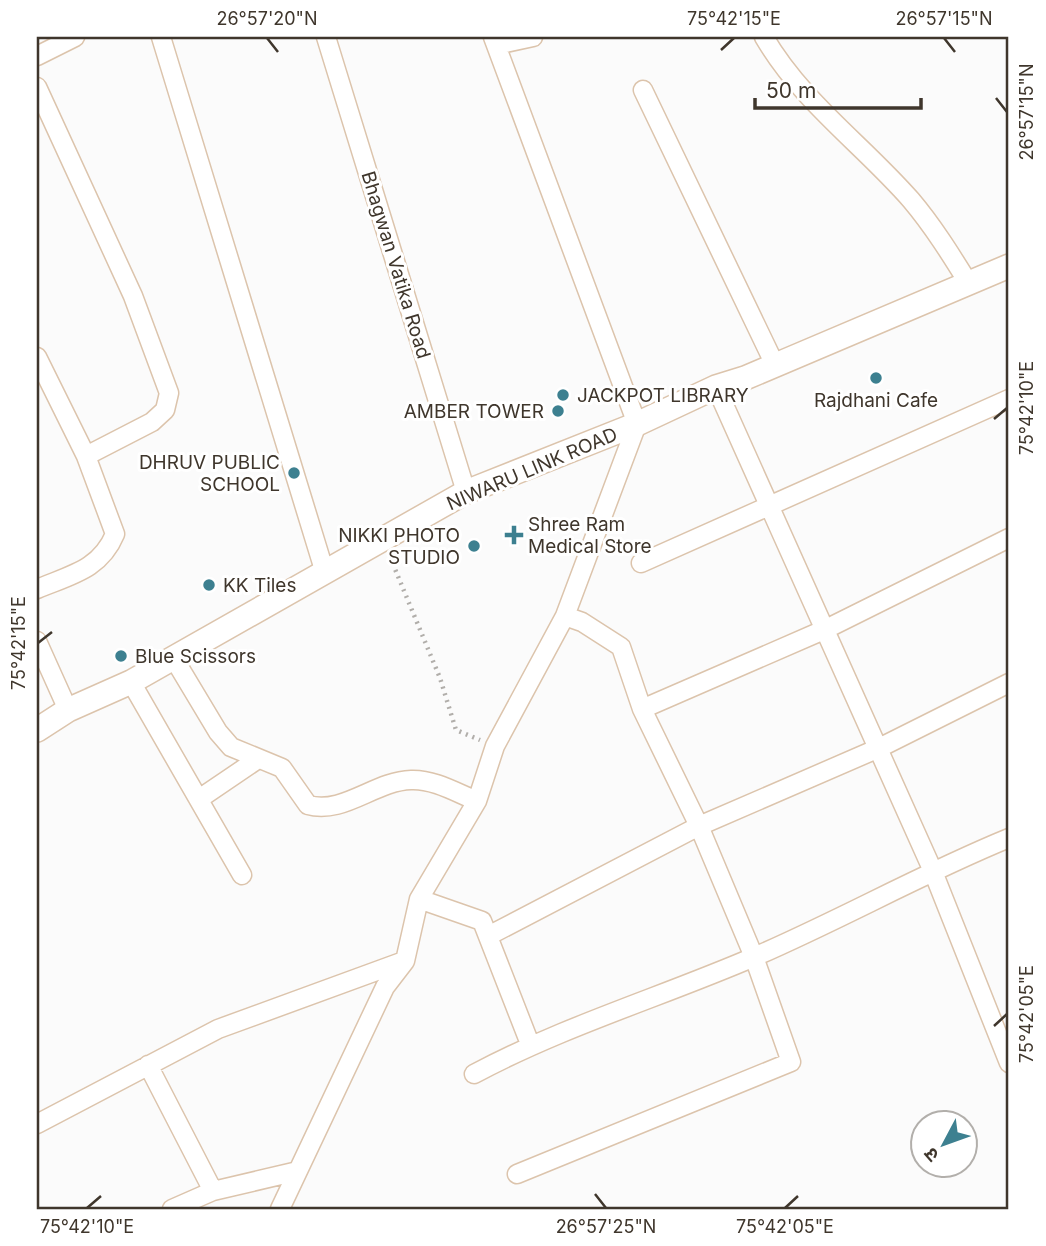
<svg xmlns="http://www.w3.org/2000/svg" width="1046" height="1246" font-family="Inter,'Noto Sans Devanagari',sans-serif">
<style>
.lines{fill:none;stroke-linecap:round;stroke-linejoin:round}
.minor-casing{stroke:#dcc4ac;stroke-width:21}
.tertiary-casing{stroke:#dcc4ac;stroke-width:26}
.path{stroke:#b1aeaa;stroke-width:4.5;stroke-dasharray:2 5;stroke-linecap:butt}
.minor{stroke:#fff;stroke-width:18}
.tertiary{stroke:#fff;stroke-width:23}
.ticks{fill:none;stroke:#3f362c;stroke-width:2.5}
.poi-dot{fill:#3d8090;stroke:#fff;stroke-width:2.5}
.labels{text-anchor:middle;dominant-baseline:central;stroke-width:6;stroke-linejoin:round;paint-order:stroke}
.street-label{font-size:19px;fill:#3f362c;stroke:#fff}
.poi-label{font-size:19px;fill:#3f362c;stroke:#fff;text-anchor:start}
.neatline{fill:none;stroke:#3f362c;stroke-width:2.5}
.ticks-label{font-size:18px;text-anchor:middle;fill:#3f362c}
</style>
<rect width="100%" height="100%" fill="#fbfbfb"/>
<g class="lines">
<g class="minor-casing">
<path id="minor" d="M161,37L325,573
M326,37L466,492
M764,37C802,102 862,144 911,200C933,226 951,255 969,284
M496,45L533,37
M37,56L75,37
M37,87L133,296L169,393L165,410L152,422L86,456
M643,90L775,365
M37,357L86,456L115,534C100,570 70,575 37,589
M716,387L932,869L1009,1063
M641,563L1009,399
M37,641L68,710
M173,657L218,732L231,747L282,768L308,805C343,815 375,781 411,780C434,779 457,793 477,801
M131,682L242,875
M642,709L826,629L1009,538
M199,799L258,759
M419,899L482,921L530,1044
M488,936L699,826L879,748L1009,683
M148,1065L213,1191
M474,1074C564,1026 661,997 754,957C840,920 921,874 1009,838
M37,1124L218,1029L404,961
M517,1174L791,1062L754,957L699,826L642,709L621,647L582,622L565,616
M172,1209L213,1191L298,1171
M280,1209L385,987L405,961L419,899L477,801L495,746L565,616L637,424L493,37"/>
</g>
<g class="tertiary-casing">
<path id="tertiary" d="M37,730L68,710L131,682L466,492L637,424L716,387L745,378L1009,266"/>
</g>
<path class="path" d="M390,557L440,678L456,730L480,740"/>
<use href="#minor" class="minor"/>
<use href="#tertiary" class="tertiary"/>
</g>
<path class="ticks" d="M267,38L278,52M944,38L955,52M721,50L734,38M996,98L1007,112M994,419L1007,408M38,643L52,632M994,1026L1007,1014M595,1194L606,1208M87,1208L101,1196M785,1208L798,1196"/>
<g class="poi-dot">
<circle cx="876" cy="378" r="7"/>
<circle cx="563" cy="395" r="7"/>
<circle cx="558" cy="411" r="7"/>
<circle cx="294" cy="473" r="7"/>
<path d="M510.5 524.5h7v7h7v7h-7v7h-7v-7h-7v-7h7z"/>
<circle cx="474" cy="546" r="7"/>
<circle cx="209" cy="585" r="7"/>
<circle cx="121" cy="656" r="7"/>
</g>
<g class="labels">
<g class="street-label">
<text transform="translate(396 265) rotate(73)">Bhagwan Vatika Road</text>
<text transform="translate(532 469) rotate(-23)">NIWARU LINK ROAD</text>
</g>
<g class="poi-label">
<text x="577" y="395">JACKPOT LIBRARY</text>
<text x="876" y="400" text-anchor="middle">Rajdhani Cafe</text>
<text x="544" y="411" text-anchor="end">AMBER TOWER</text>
<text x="280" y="462" text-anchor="end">DHRUV PUBLIC<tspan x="280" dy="22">SCHOOL</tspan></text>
<text x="528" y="524">Shree Ram<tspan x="528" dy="22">Medical Store</tspan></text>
<text x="460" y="535" text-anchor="end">NIKKI PHOTO<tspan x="460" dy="22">STUDIO</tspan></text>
<text x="223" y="585">KK Tiles</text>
<text x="135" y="656">Blue Scissors</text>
</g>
</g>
<rect width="1046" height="1246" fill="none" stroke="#ffffff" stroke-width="77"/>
<g transform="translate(944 1144) rotate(229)"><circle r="33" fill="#ffffff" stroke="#b2afab" stroke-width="2"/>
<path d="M0-5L12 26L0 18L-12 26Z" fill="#3d8090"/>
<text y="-10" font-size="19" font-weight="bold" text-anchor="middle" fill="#3f362c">उ</text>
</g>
<path d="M755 98v10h166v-10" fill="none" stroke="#3f362c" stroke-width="3.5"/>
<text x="766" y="98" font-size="21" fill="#3f362c" stroke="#ffffff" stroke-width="5" paint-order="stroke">50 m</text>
<rect x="38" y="38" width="969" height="1170" class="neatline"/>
<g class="ticks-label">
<text x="267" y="25">26°57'20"N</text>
<text x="734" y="25">75°42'15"E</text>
<text x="944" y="25">26°57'15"N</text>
<text transform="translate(1027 112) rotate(-90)" y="6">26°57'15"N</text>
<text transform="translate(1027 408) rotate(-90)" y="6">75°42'10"E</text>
<text transform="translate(19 643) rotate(-90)" y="6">75°42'15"E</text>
<text transform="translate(1027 1014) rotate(-90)" y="6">75°42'05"E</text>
<text x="87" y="1233">75°42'10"E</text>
<text x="606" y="1233">26°57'25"N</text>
<text x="785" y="1233">75°42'05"E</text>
</g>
</svg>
